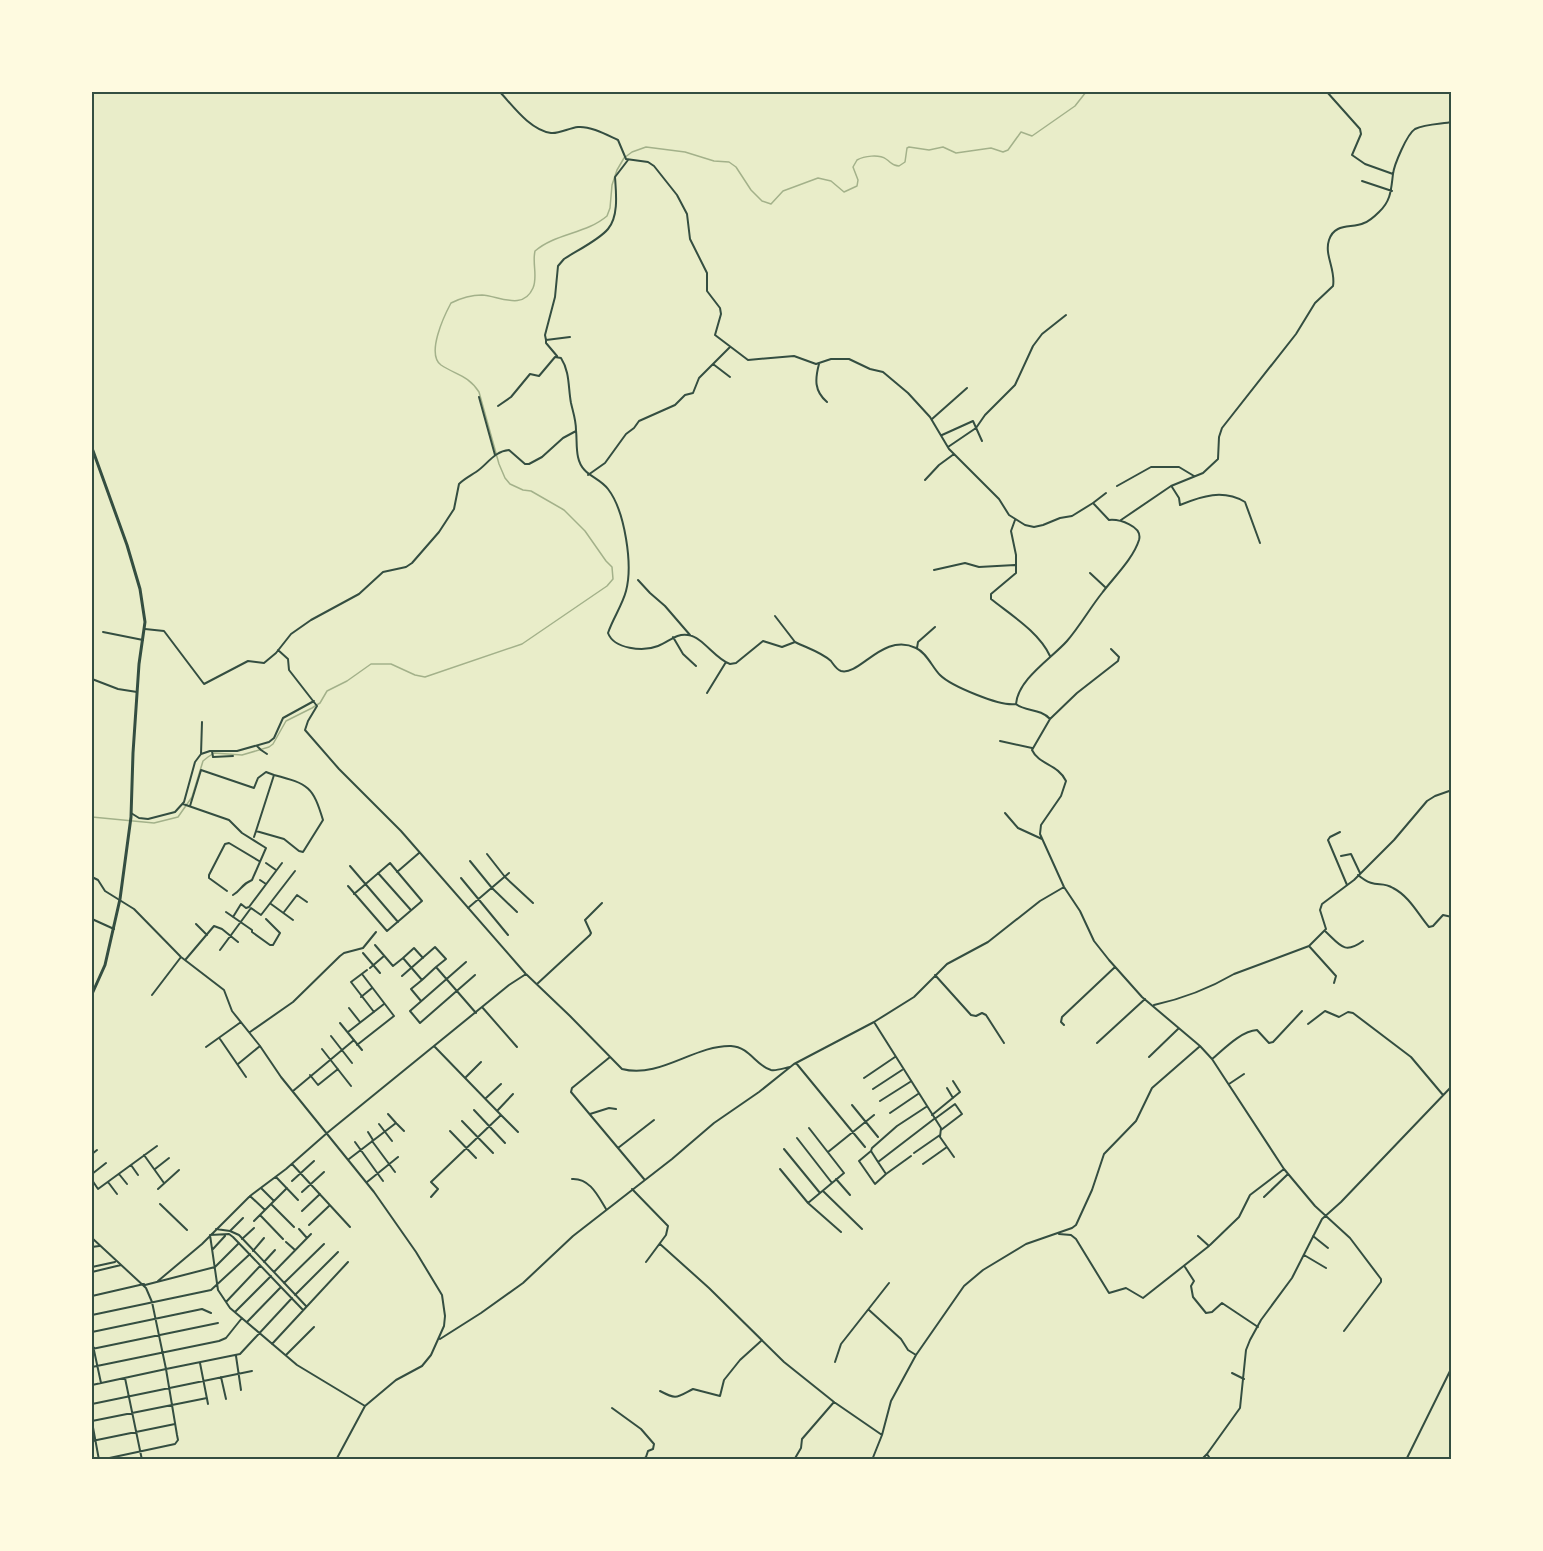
<svg xmlns="http://www.w3.org/2000/svg" width="1543" height="1551" font-family="Roboto,sans-serif">
<style>
.lines{fill:none;stroke-linecap:round;stroke-linejoin:round}
.stream{stroke:#a3b18a;stroke-width:1.5}
.minor{stroke:#344e41;stroke-width:2}
.secondary{stroke:#344e41;stroke-width:3}
.neatline{fill:none;stroke:#344e41;stroke-width:2}
</style>
<rect width="100%" height="100%" fill="#e9edc9"/>
<g class="lines">
<path class="stream" d="M92,817L154,823L178,817L192,797L203,761L208,757L214,753L242,755L269,747L273,744L286,721L312,708L320,703L327,691L347,681L371,664H391L415,675L425,677L522,644L607,586L613,579L612,567L606,561L585,531L564,510L531,491L523,490L510,484L505,478L499,464L479,392C468,375 456,375 441,365C426,354 444,316 451,303C461,298 471,295 482,295C499,296 523,311 533,288C538,277 532,263 535,251C556,233 586,234 607,216L610,208L612,185L617,170L624,158L632,152L646,147L685,152L714,161L729,162L736,167L751,190L762,201L771,204L783,191L818,178L831,181L844,192L857,186L858,180L853,167L857,160C864,156 879,154 886,159C892,163 892,166 899,166L905,162L907,148L909,147L929,150L943,147L956,153L991,148L1003,152L1008,150L1021,132L1032,136L1075,106L1086,92"/>
<path class="minor" d="M500,92C513,106 530,130 551,133C559,134 569,128 578,127C591,126 607,135 618,140L626,159L648,162L654,166L677,195L687,214L690,239L707,273V291L720,308L721,314L715,335L748,360L794,356L816,364L831,359H849L870,369L883,372L908,393L930,417L949,449L999,499L1009,515L1025,525L1034,527L1043,525L1060,518L1072,516L1093,503L1109,520C1119,519 1143,526 1139,540C1133,559 1114,577 1102,593C1090,608 1080,626 1067,641C1052,658 1018,679 1016,704C1026,712 1040,708 1050,719L1032,750C1039,765 1058,764 1066,781L1061,796L1041,825L1040,834L1064,887L1080,911L1094,941L1109,960L1142,997L1200,1046L1212,1059L1284,1169L1315,1206L1350,1238L1381,1279V1282L1344,1331
M1327,92L1360,129L1361,134L1352,155L1365,164L1393,174
M1362,181L1392,191
M546,340L545,335L555,297L558,266L564,259C576,251 599,240 608,229C619,216 616,192 615,177L628,160
M557,356L546,343V340L570,337
M713,364L730,377
M819,364C815,379 814,391 827,402
M479,397L495,455
M498,406L511,397L530,374L539,376L555,357L561,358C570,372 568,387 571,403C573,412 576,420 576,430C577,439 576,448 578,457C582,476 598,476 608,489C625,511 633,565 626,591C622,606 613,618 608,633C614,649 643,652 658,646C669,642 676,633 688,635C703,637 715,659 730,664L736,663L763,641L782,647L795,642C807,648 821,652 831,661C834,665 836,669 841,671C860,676 883,632 916,648C927,653 932,667 940,675C951,686 1001,707 1016,704
M932,419L967,388
M942,435L973,421L982,441
M948,447L976,428L985,415L1015,385L1033,346L1042,334L1066,315
M588,475L605,463L626,434L634,428L639,421L675,405L685,395L693,393L699,378L730,347
M925,480L939,465L954,454
M1117,486L1151,467H1179L1194,476
M1172,487L1179,498L1180,505C1202,496 1223,489 1245,502L1260,543
M1093,503L1106,493
M1015,520L1011,531L1016,555V573L991,594V599C1011,615 1039,632 1050,656
M1121,520L1171,486L1203,473L1218,459L1219,437L1222,428L1296,334L1315,303L1333,286C1336,270 1324,255 1329,240C1335,222 1352,229 1364,223C1370,221 1375,216 1379,212C1391,201 1391,190 1393,174C1394,165 1407,134 1415,129C1425,124 1441,124 1452,122
M934,570L965,563L979,567L1015,565
M1090,573L1105,587
M638,580L650,593L665,606L690,635
M775,616L795,642
M145,629L164,631L204,684L248,661L264,663L276,653L291,634L311,620L359,594L383,572L406,567L412,563L439,532L454,509L459,484C464,479 470,476 476,472C487,465 494,451 509,450L525,464H529L542,457L563,438L576,431
M103,632L143,640
M673,637L683,654L696,666
M917,648L918,642L935,627
M278,650L288,659L289,670L317,706L308,721L305,730L339,769L401,831L525,973
M92,679L118,689L137,692
M707,693L726,662
M1050,719L1077,693L1118,661L1119,657L1111,649
M1000,741L1032,748
M257,746L261,750L267,754
M212,751L213,757L233,756
M201,754L202,722
M183,804L229,820L242,833L266,848L252,880C240,885 242,890 233,895
M190,806L201,770L254,788L258,778L266,772L274,775L256,831L284,839L299,851L303,852L323,820C313,787 309,784 274,775
M131,813L139,818L148,819L175,812L184,802L195,762L201,754L210,751H237L269,742L274,738L283,718L314,701
M1005,813L1018,828L1042,839
M1340,832L1330,837L1328,840L1347,885
M254,837L256,831
M487,854L505,877L533,903
M1341,856L1351,854L1360,873
M470,861L492,888L517,912
M266,863L276,870
M350,866L398,922
M397,872L419,853
M378,873L410,909
M1358,875C1376,890 1380,880 1393,888C1409,896 1418,914 1429,927L1433,926L1443,915L1452,917
M92,877L98,880L105,891L134,909L181,957L224,990L232,1011L260,1046L281,1077L374,1192L416,1252L442,1295L445,1316L444,1326L431,1355L422,1366L396,1380L365,1406L336,1460
M461,878L508,935
M260,880L266,884
M348,886L387,931L422,901L390,863L354,894
M227,891L209,878V875L225,844L229,843L259,861
M271,904L293,920
M249,907L282,863
M468,908L509,873
M226,912L252,930V932L270,945H273L280,933L266,919
M284,912L297,895L307,902
M233,917L241,904L246,908L249,907
M92,919L114,929
M196,924L207,935
M1325,931C1340,945 1344,955 1363,941
M375,945L393,966L403,958
M1309,946L1336,976L1334,983
M220,950L251,908L261,915L295,871
M363,953L380,973
M423,958L414,948L403,958L422,980L436,967L476,1013
M186,959L214,926L222,929L238,942
M466,962L410,1011L420,1023L475,975
M370,968L384,956
M367,970L351,982L374,1012
M935,975L971,1015L976,1016L982,1013L986,1015L1004,1043
M402,976L435,947L446,959L436,967
M537,984L590,935L591,933L585,920L602,903
M152,995L181,957
M361,997L372,988
M421,1001L411,989L422,980
M1154,1005C1181,999 1210,988 1234,974L1309,946L1326,929L1320,910L1322,904L1354,880L1394,840L1427,801L1435,796L1452,790
M482,1007L517,1047
M349,1008L360,1022
M874,1022L941,1128L940,1137L954,1157
M340,1023L362,1050
M1308,1024L1325,1011L1339,1017L1348,1012L1353,1013L1411,1057L1443,1095
M1064,1025L1061,1022L1062,1017L1115,967
M250,1032L293,1002L340,956L344,953L363,948L376,932
M348,1032L384,1004
M331,1036L352,1063
M220,1039L246,1077
M1097,1043L1145,999
M357,1045L394,1016L362,974
M206,1047L241,1022
M322,1049L351,1086
M610,1057L572,1088L571,1092L644,1179
M1149,1057L1178,1029
M1212,1059C1224,1049 1241,1031 1257,1030L1269,1043L1273,1042L1302,1011
M796,1063L865,1147
M238,1064L260,1046
M310,1075L318,1085L338,1069
M466,1077L481,1062
M864,1078L895,1057
M1229,1084L1244,1074
M947,1088L953,1098
M873,1089L902,1070
M293,1091L354,1040
M486,1098L501,1084
M880,1101L910,1082
M852,1105L878,1137
M926,1107L897,1126L872,1148L871,1151L878,1162L934,1119
M474,1110L505,1143
M497,1111L513,1094
M890,1113L918,1094
M388,1114L396,1123
M590,1114L609,1108L616,1109
M501,1115L518,1132
M932,1115L960,1092L953,1081
M936,1118L955,1104L962,1114L941,1130
M462,1121L493,1153
M379,1124L392,1141
M450,1131L476,1158
M368,1132L373,1140
M92,1133L93,1131
M797,1138L832,1183
M372,1141L395,1172
M355,1142L383,1181
M618,1148L654,1120
M784,1149L820,1193
M871,1151L859,1161L875,1184L886,1174
M828,1152L874,1115
M914,1153L940,1135
M92,1154L97,1150
M144,1155L164,1183
M349,1159L396,1123L404,1131
M878,1162L886,1174L911,1156
M292,1164L350,1227
M923,1164L947,1147
M131,1165L138,1175
M155,1169L169,1158
M780,1169L808,1203L841,1232
M92,1174L106,1163
M119,1174L127,1184
M276,1177L298,1200
M572,1179C590,1178 598,1196 606,1209
M836,1179L850,1195
M92,1180L98,1189L157,1146
M292,1181L314,1161
M108,1182L117,1194
M367,1182L398,1157
M261,1188L274,1201
M158,1189L179,1170
M632,1189L668,1226L666,1235L646,1262
M823,1191L862,1229
M302,1192L324,1172
M250,1196L265,1210
M431,1197L438,1189L431,1182L501,1115L434,1046
M1264,1197L1288,1174
M808,1203L844,1173L809,1128
M160,1204L187,1230
M271,1204L294,1227
M302,1211L320,1194
M260,1215L283,1239
M254,1221L287,1188
M309,1225L329,1206
M216,1229L230,1231L239,1235L306,1306
M299,1229L307,1238
M230,1231L243,1218
M1059,1234L1071,1235L1076,1239L1109,1293L1126,1288L1143,1298L1209,1246L1198,1236
M1313,1236L1328,1248
M92,1238L146,1288L152,1302L166,1369L92,1385
M242,1239L254,1228
M286,1242L295,1250
M660,1244L709,1288L784,1362L834,1402L882,1435
M1210,1245L1239,1217L1250,1195L1284,1169
M92,1247L99,1246
M213,1249L225,1236
M253,1251L264,1238
M1304,1255L1326,1268
M264,1262L275,1250
M92,1267L115,1262
M1185,1267L1194,1281L1191,1286L1193,1297L1206,1313L1212,1312L1222,1303L1258,1327
M92,1272L121,1265
M274,1272L311,1234
M158,1281L202,1244L250,1196L286,1169L327,1133L509,985L526,974L570,1016L622,1069C660,1079 694,1045 731,1046C750,1047 756,1066 771,1070C777,1071 784,1068 790,1067
M284,1283L324,1244
M145,1285L215,1267L239,1243
M295,1295L338,1252
M92,1296L144,1284
M226,1302L260,1266
M303,1310L233,1237L229,1234L210,1235L218,1290L230,1308L297,1365L365,1406
M869,1310L901,1339L908,1350L916,1355
M235,1312L271,1276
M92,1315L211,1290L250,1254
M247,1322L280,1288
M92,1332L202,1309L211,1313
M440,1339L481,1313L523,1283L573,1236L672,1159L714,1123L759,1092L794,1064L874,1022L914,997L947,964L988,942L1040,901L1064,887
M92,1341L101,1383
M272,1344L348,1262
M92,1349L218,1323
M286,1355L314,1327
M236,1356L241,1390
M835,1362L841,1344L889,1283
M200,1363L208,1404
M92,1367L219,1341L226,1338L242,1318
M1232,1373L1244,1379
M221,1377L226,1399
M125,1378L142,1460
M660,1391C677,1400 676,1398 693,1389L720,1396L724,1380L740,1360L761,1341
M92,1404L252,1371
M612,1408L641,1429L654,1444L653,1449L648,1451L646,1457L641,1460
M92,1421L207,1398
M92,1422L99,1460
M92,1441L175,1424
M100,1460L175,1444L178,1440L177,1435L166,1369L240,1354L292,1298
M794,1460L801,1448L802,1439L834,1402
M872,1460L882,1435L891,1401L916,1355L964,1286L983,1270L1026,1244L1072,1228L1076,1225L1092,1190L1104,1154L1136,1121L1152,1088L1199,1047
M1201,1460L1207,1454
M1211,1460L1207,1454L1240,1408L1246,1350L1250,1340L1261,1320L1292,1278L1322,1219L1341,1202L1452,1086
M1406,1460L1452,1367"/>
<path class="secondary" d="M92,448L127,545L140,589L145,622L139,664L133,753L131,817L120,899L105,965L92,994"/>
</g>
<rect width="1543" height="1551" fill="none" stroke="#fefae0" stroke-width="186"/>
<rect x="93" y="93" width="1357" height="1365" class="neatline"/>
</svg>
